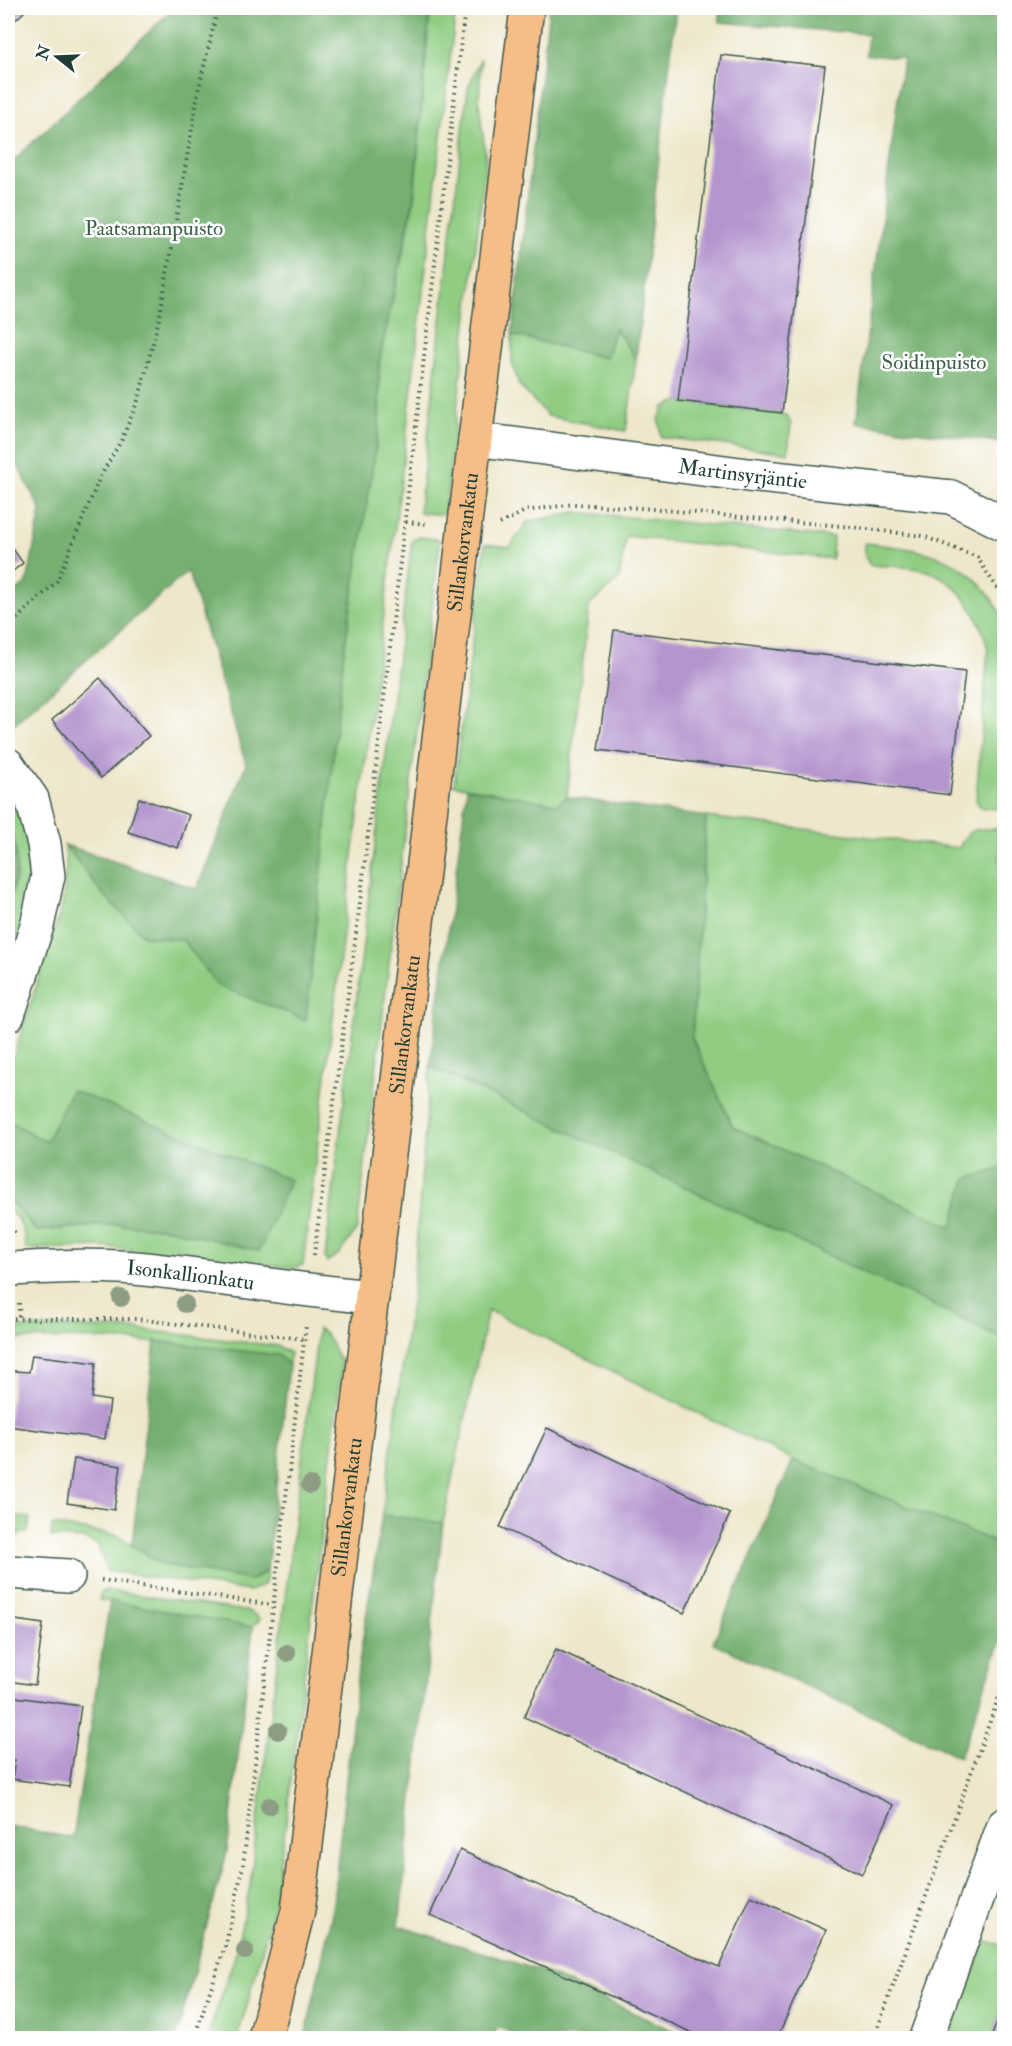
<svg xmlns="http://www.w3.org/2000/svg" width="1012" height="2046" font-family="'IM FELL Double Pica',serif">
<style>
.green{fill:#90cd83;stroke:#58855c;stroke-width:1.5}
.forest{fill:#74b071;stroke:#4a7652;stroke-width:1.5}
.building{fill:#b496cf}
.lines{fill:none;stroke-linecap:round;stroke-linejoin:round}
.minor-casing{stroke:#3e564b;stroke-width:36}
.major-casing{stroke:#3e564b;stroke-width:36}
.path{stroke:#3e564b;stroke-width:4;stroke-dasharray:1.5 4.5;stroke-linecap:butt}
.minor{stroke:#fff;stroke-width:33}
.major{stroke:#f6be87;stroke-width:33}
.tree{fill:#8c9d83}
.labels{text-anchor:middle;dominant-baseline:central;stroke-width:5;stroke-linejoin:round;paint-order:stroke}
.park-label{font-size:21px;fill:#3b6148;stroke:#fff}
.street-label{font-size:21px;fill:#1f3d34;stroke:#fff}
</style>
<rect width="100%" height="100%" fill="#fff"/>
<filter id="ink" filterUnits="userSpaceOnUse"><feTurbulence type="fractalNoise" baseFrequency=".0167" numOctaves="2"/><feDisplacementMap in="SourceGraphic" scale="12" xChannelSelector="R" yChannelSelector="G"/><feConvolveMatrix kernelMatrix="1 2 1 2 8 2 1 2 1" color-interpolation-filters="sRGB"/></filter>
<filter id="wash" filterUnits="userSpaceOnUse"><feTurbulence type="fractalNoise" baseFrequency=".008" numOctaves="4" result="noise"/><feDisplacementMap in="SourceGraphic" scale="24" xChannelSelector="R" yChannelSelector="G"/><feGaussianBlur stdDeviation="1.35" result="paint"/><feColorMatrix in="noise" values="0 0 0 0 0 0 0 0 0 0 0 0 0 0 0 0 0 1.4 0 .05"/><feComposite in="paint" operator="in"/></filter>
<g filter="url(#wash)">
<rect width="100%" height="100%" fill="#eee7cb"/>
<path class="green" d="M430,8H456L401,480L344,926L303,1265L294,1268L104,1247L26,1249C24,1232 22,1219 8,1210V1202C21,1208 25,1221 36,1231L116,1224L170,1229L72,1090L46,1143L9,1122L8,1132V1073L63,903L66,867L65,845L101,892L144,936L183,940L219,986L344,652L379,426V362L414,202Z
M481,58L479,102L486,160L445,512L440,515L419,512L468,88Z
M615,328L636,359L626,431L548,416L519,385L512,363V335L606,357Z
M678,401L787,415L791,424L788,453L661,437L659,419L664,407Z
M576,512L833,537L832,559L626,536L619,579L589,606L567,797L557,804L454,785L485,544L510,547L527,522Z
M419,537L437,539L440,541L357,1229L340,1253L327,1262L325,1258L412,541Z
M865,543C929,550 974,556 1004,620V780L1002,809L981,808L976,800L988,650C982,619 959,580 927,571C910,566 888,567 870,565L865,557Z
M8,792C18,812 32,844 32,867C33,901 18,934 8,966V903L17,876L14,837L8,821Z
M706,817L959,848C969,824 979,829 1002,829L999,862L1004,922V1168L966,1179L952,1227L733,1127L692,1038Z
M430,1066L1004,1339V1546L793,1460L488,1310L443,1523L382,1515L413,1287Z
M63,1327L136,1329L278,1346L290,1353L289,1365L278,1355C188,1345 98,1334 8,1340V1328Z
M318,1329L326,1334L342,1364L286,1823L272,1914L249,1999L237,2038H207L235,1956L250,1885Z
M8,1516L30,1518L28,1532L8,1537Z
M52,1525L117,1535L161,1564L251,1580L267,1571L265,1584L250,1591L107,1571L98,1545L85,1539L51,1537Z
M106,1590L251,1612L260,1619L253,1627L99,1600L101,1592Z
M985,1941L1004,1945V2001L991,2038H949Z"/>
<path class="forest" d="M174,8H430L413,202L379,362V426L344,652L306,1020L218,986L183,940L144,936L101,892L65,845L197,889L246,764L188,571L8,729V598L27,583L41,511L8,446V166Z
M549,8H676L636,359L615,328L606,358L512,335Z
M720,8H1004V443L856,423L903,58L866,55L868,34L720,22Z
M467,788L557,804L567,797L706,817L692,1038L733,1127L952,1227L966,1179L1004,1168V1339L430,1066Z
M8,821C20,852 18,873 8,903Z
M72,1090L290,1180L259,1251L170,1229L116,1224L36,1231L16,1206L8,1202L9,1121L46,1142Z
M155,1341L278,1355L289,1365L267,1571L251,1580L161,1564L132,1545Z
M793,1460L1004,1546V1632L960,1757L713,1643Z
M382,1515L443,1523L399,1926L544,1972L689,2038H523L498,2027L492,2038H305L332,1913L358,1669Z
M110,1601L253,1627L227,1852L176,2038H8V1826L73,1838Z"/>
<g id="blocks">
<path class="building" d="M8,8H28L8,27Z
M721,55L825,66L782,413L678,401Z
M8,542L23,563L8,575Z
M614,630L965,672L950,795L598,750Z
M100,678L149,736L101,778L52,720Z
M139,798L189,815L178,848L128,832Z
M32,1355L96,1363L92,1398L110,1401L105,1439L8,1426L14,1371L29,1372Z
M547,1428L730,1514L684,1613L500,1527Z
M74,1459L121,1466L114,1510L67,1503Z
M8,1619L43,1624L35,1685L8,1681Z
M556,1649L894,1805L862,1874L524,1717Z
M8,1696L81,1706L69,1787L12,1779L15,1760L8,1759Z
M460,1850L719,1967L751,1896L826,1930L777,2038H704L430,1915Z
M1004,2002V2038H991Z"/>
</g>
</g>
<g filter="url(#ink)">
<use href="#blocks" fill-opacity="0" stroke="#3e564b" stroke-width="1.5"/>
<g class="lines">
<g class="minor-casing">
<g id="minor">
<path id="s1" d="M475,439L748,475L951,497L1004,524"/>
<path d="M8,765L32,799L44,844L48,876L37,926L8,1015"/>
<path id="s2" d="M8,1269C52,1267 100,1264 145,1269C221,1277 296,1290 372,1297"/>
<path d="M8,1572L68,1576"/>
<path d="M926,2038L1004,1825"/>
</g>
</g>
<g class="major-casing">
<g id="major">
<path id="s3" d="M265,2038L298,1911L527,8"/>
</g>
</g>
<path class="path" d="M406,522L429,524
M500,524L525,511L574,504L642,508L852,527L923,536L977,557L1004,599
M8,627L57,581L100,477L121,441L139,398L160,315L199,87L218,8
M8,1221L15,1233
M314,1255L360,903L465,8
M19,1303V1318
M8,1319H136L304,1339
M101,1580L273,1605
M194,2038L226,1944L243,1866L306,1325
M874,2038L1004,1683"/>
<use href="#minor" class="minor"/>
<use href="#major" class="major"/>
</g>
<g class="tree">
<circle cx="121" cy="1298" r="9"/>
<circle cx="185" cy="1304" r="9"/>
<circle cx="310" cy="1485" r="9"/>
<circle cx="287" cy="1653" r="9"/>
<circle cx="278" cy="1731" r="9"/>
<circle cx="269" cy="1806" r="9"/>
<circle cx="245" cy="1951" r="9"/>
</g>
</g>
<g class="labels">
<g class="park-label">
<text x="154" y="228">Paatsamanpuisto</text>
<text x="934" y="362">Soidinpuisto</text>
</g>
<g class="street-label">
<text stroke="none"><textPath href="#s1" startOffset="270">Martinsyrjäntie</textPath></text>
<text stroke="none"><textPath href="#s3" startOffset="1510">Sillankorvankatu</textPath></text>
<text stroke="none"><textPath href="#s3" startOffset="1024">Sillankorvankatu</textPath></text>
<text stroke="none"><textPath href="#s2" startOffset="183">Isonkallionkatu</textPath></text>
<text stroke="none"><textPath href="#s3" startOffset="538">Sillankorvankatu</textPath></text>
</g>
</g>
<rect width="1012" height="2046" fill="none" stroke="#fff" stroke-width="30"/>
<g transform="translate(57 57) rotate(288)" stroke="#ffffff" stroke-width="4.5" paint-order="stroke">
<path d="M0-4.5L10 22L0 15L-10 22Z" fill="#1f3d34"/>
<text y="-9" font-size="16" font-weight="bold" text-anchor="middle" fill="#1f3d34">N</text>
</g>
</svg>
